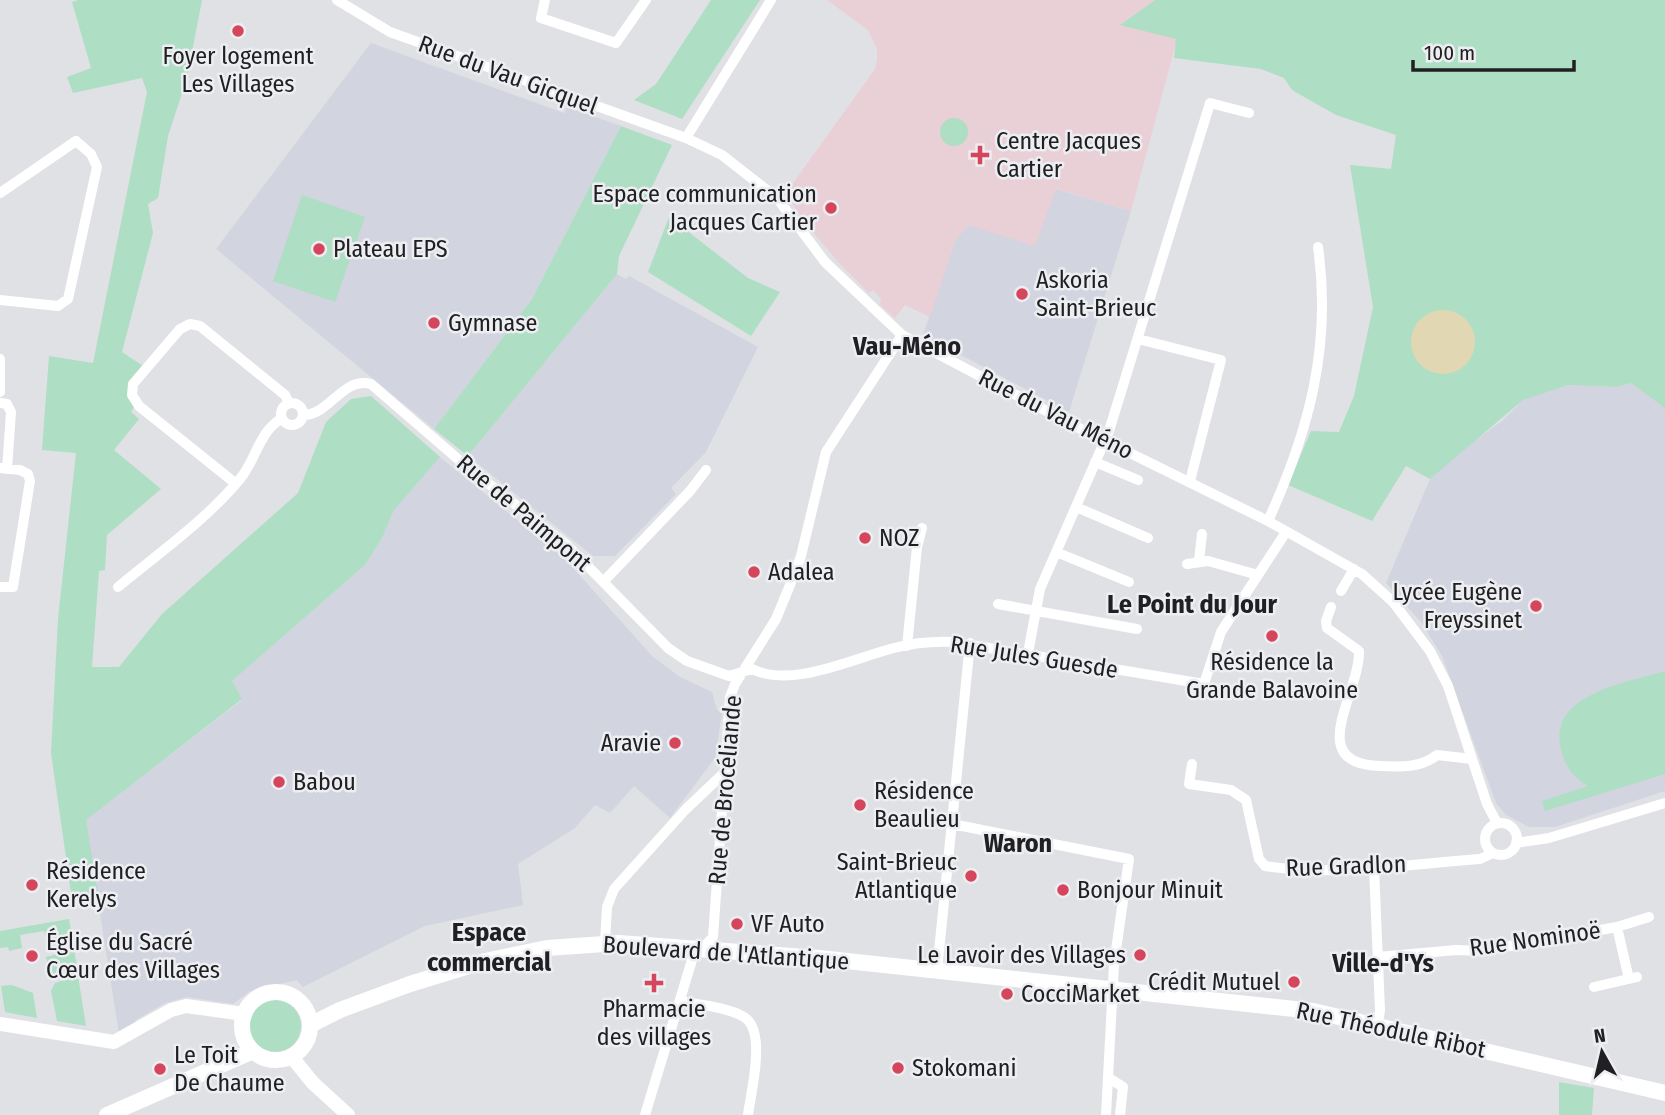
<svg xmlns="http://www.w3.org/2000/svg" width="1665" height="1115" font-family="'Fira Sans Condensed',sans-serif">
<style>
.built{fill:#d2d4df}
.medical{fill:#e9cfd6}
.green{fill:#aedec3}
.sand{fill:#e1d8b3}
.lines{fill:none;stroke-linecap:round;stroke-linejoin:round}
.minor{stroke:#fff;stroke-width:10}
.tertiary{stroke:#fff;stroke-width:14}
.secondary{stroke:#fff;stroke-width:16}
.poi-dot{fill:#d5455b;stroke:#edeef2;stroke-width:2.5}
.labels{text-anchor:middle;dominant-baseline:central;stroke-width:5;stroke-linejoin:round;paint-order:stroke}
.poi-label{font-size:24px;fill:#202022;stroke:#edeef2;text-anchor:start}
.street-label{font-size:24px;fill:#202022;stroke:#edeef2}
.neighbourhood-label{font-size:26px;font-weight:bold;fill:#202022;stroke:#edeef2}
</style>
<rect width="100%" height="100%" fill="#e0e1e5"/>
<path class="built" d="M371,43L564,113L567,107L621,126L532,299L434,429L216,249Z
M1055,189L1131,211L1069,412L923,335L955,241L968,225Z
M617,274L626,279L629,276L758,347L706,452L671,488L676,494L615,556H593L468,456Z
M1631,383L1665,389V791L1555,827H1529L1506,815L1496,803L1442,656L1421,622L1386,583L1430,479L1467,446L1502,421L1523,400L1545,392L1568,385L1616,387Z
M440,457L564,558L653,657L680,677L712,692L717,710L722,713L715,758L670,818L634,786L610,813L595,805L575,828L518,864L523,905L425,926L303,987L297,980L250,991L233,1004L187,997L165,1003L136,1020L130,1030L119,1033L85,820L242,700L232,681L365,565L382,538L394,510Z"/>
<path class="medical" d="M827,0H1155L1121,24L1177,39L1131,211L1056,189L1035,246L968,225L955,241L930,317L905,305L895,318L880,305L881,299L873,290L869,293L840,264L802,219L786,193L875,69L877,59V49L868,30Z"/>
<path class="green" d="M78,0H202L187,78L168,136L158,198L148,204L153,233L122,352L143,366L132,380L134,407L131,412L139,419L114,450L161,489L107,535L105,570L99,571L92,667H119L162,614L298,493L326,422L351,399L371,396L440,457L394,510L382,538L365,565L232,681L242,699L86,820L98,894L72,899L51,753L58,619L76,453L42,450L49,356L93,363L147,92L142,78L73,93L67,77L91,68L72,2Z
M711,0H760L682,119L634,100L656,84Z
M1155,0H1665V408L1631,383L1616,387L1568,385L1523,400L1430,479L1406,466L1372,521L1288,485L1311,431L1339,432L1354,396L1373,307L1350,165L1391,169L1396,135L1336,115L1292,90L1284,78L1261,69L1174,58L1176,39L1120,25Z
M940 132a14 14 0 1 1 28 0a14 14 0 1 1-28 0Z
M621,126L672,145L619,256L617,274L468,456L434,429L532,299Z
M302,195L365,217L335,302L273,281Z
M669,217L748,278L780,292L751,336L648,272Z
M1665,671V774L1545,811L1542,801L1588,786C1575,779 1566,768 1562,753C1544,694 1627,683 1665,671Z
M69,919L78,973L57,979L50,976L46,957L61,953L59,942L47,944L44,931L20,935L22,948L9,951L8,947L0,948V931Z
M78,976L86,1026L57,1021L51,991L55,983Z
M12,985L33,993L37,1018L5,1012L1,986Z
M249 1026a26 26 0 1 1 52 0a26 26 0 1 1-52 0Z
M1559,1082L1594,1088L1592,1115H1559Z"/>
<path class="sand" d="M1411 342a32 32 0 1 1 64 0a32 32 0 1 1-64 0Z"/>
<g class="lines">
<path class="minor" d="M337,0L390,32L686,138L722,155L777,198L825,262L902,335L1073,425L1268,521L1362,574L1393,602L1430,651L1448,686L1487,804L1497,823
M545,0L541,18L616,43L646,0
M686,138L771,0
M0,193L76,141L91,154L97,167L68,299L58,306L0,300
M1138,339L1221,360L1190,481
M0,359V392
M0,403L7,404L11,412L7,469
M281 414a11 11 0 1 1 22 0a11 11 0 1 1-22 0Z
M303,415C330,415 343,376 371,384L466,466L567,545L668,648L687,661L729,676L752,669C791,689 854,658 894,648C913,643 933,641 953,642L1204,684L1221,632L1286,532
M1095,462L1138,480
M0,468L20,470L28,474L30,481L13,587H0
M235,483L139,406L132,395L133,384L180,329L190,324L200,326L285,395L289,403
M1076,507L1148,538
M1268,521C1309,431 1332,346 1318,247
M1056,552L1129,582
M1199,561L1202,534
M1187,564L1208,561L1258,575
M604,581L690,491L706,470
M118,587C159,553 206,520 240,479C257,458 258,433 282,418
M1341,591L1354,569
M998,604L1137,629
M1331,607L1326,621L1327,628L1359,651C1360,694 1303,764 1380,766C1401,767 1421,768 1437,755L1472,759
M907,646L917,547L922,528
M1028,653L1040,589L1109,431L1210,103L1249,113
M1192,764L1189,784L1231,790L1246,800L1259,859L1265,866C1335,877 1410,864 1480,859L1493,853
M1485 839a16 16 0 1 1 32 0a16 16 0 1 1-32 0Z
M952,824L1129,859L1114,964L1106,1115
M1516,843L1549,838L1665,803
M1374,867L1380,1010L1378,1024
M1617,927L1629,979
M605,943L607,907L614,889L686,809L724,773
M1378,957L1456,950L1481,951L1617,927L1649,917
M937,971L970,643
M1594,987L1637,977
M680,1001C699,1005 727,1007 744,1017C767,1031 751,1091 748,1115
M1109,1078L1123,1087L1120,1115
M645,1115L692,960L713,937L730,697L735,684L776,619L790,585L801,556L826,452L902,335"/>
<path class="tertiary" d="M0,1024L114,1042L171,1010L186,1006L244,1014
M291,1056L313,1083L348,1115"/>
<path class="secondary" d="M242 1026a34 34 0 1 1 68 0a34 34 0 1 1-68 0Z
M310,1025L340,1010L410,984L485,961L547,948L619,943L819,958L1313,1011L1665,1093
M107,1115L253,1051"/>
</g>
<g class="poi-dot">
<circle cx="238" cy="31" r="7"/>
<path d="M976.5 144.5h7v7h7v7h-7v7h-7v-7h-7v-7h7z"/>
<circle cx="831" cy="208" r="7"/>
<circle cx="319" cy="249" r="7"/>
<circle cx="1022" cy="294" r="7"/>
<circle cx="434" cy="323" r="7"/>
<circle cx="865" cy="538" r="7"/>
<circle cx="754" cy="572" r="7"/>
<circle cx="1536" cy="606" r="7"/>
<circle cx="1272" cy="636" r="7"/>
<circle cx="675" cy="743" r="7"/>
<circle cx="279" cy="782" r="7"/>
<circle cx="860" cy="805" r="7"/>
<circle cx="971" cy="876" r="7"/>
<circle cx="32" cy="885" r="7"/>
<circle cx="1063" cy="890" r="7"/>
<circle cx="737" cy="924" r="7"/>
<circle cx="1140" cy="955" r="7"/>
<circle cx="32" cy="956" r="7"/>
<circle cx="1294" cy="982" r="7"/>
<path d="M650.5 972.5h7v7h7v7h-7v7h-7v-7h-7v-7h7z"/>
<circle cx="1007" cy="994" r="7"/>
<circle cx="898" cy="1068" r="7"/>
<circle cx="160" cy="1069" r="7"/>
</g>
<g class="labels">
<g class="poi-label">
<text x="238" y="56" text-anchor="middle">Foyer logement<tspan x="238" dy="28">Les Villages</tspan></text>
<text x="996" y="141">Centre Jacques<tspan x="996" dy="28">Cartier</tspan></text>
<text x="817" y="194" text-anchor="end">Espace communication<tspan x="817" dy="28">Jacques Cartier</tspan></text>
<text x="333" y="249">Plateau EPS</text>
<text x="1036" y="280">Askoria<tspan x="1036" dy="28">Saint-Brieuc</tspan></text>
<text x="448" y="323">Gymnase</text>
<text x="879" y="538">NOZ</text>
<text x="768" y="572">Adalea</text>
<text x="1522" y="592" text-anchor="end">Lycée Eugène<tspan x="1522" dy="28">Freyssinet</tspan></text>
<text x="1272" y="662" text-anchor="middle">Résidence la<tspan x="1272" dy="28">Grande Balavoine</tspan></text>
<text x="661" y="743" text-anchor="end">Aravie</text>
<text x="293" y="782">Babou</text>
<text x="874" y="791">Résidence<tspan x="874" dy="28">Beaulieu</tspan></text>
<text x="957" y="862" text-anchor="end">Saint-Brieuc<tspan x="957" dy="28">Atlantique</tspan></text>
<text x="46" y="871">Résidence<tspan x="46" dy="28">Kerelys</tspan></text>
<text x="1077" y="890">Bonjour Minuit</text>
<text x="751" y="924">VF Auto</text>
<text x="46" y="942">Église du Sacré<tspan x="46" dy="28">Cœur des Villages</tspan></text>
<text x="1126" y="955" text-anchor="end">Le Lavoir des Villages</text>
<text x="1280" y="982" text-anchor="end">Crédit Mutuel</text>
<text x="1021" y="994">CocciMarket</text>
<text x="654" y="1009" text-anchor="middle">Pharmacie<tspan x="654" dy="28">des villages</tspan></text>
<text x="174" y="1055">Le Toit<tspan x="174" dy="28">De Chaume</tspan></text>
<text x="912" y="1068">Stokomani</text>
</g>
<g class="street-label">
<text transform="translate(508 75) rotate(20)">Rue du Vau Gicquel</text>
<text transform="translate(1056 414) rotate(27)">Rue du Vau Méno</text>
<text transform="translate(524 513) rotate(40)">Rue de Paimpont</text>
<text transform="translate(1034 657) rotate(9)">Rue Jules Guesde</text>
<text transform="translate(725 790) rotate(-85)">Rue de Brocéliande</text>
<text transform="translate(1346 866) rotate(-2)">Rue Gradlon</text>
<text transform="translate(1535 939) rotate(-8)">Rue Nominoë</text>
<text transform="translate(726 953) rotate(4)">Boulevard de l'Atlantique</text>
<text transform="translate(1391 1030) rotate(12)">Rue Théodule Ribot</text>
</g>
<g class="neighbourhood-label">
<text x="907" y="346">Vau-Méno</text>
<text x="1192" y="604">Le Point du Jour</text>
<text x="1018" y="843">Waron</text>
<text x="489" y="932">Espace<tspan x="489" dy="30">commercial</tspan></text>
<text x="1383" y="963">Ville-d'Ys</text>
</g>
</g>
<g transform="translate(1602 1052) rotate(352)" stroke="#edeef2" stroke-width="5" paint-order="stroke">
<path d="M0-5L12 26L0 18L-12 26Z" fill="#202022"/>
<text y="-10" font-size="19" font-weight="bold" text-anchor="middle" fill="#202022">N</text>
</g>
<path d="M1413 60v10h161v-10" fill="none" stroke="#202022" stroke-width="3.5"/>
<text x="1424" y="60" font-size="21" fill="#202022" stroke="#edeef2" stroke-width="5" paint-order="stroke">100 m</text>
</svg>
